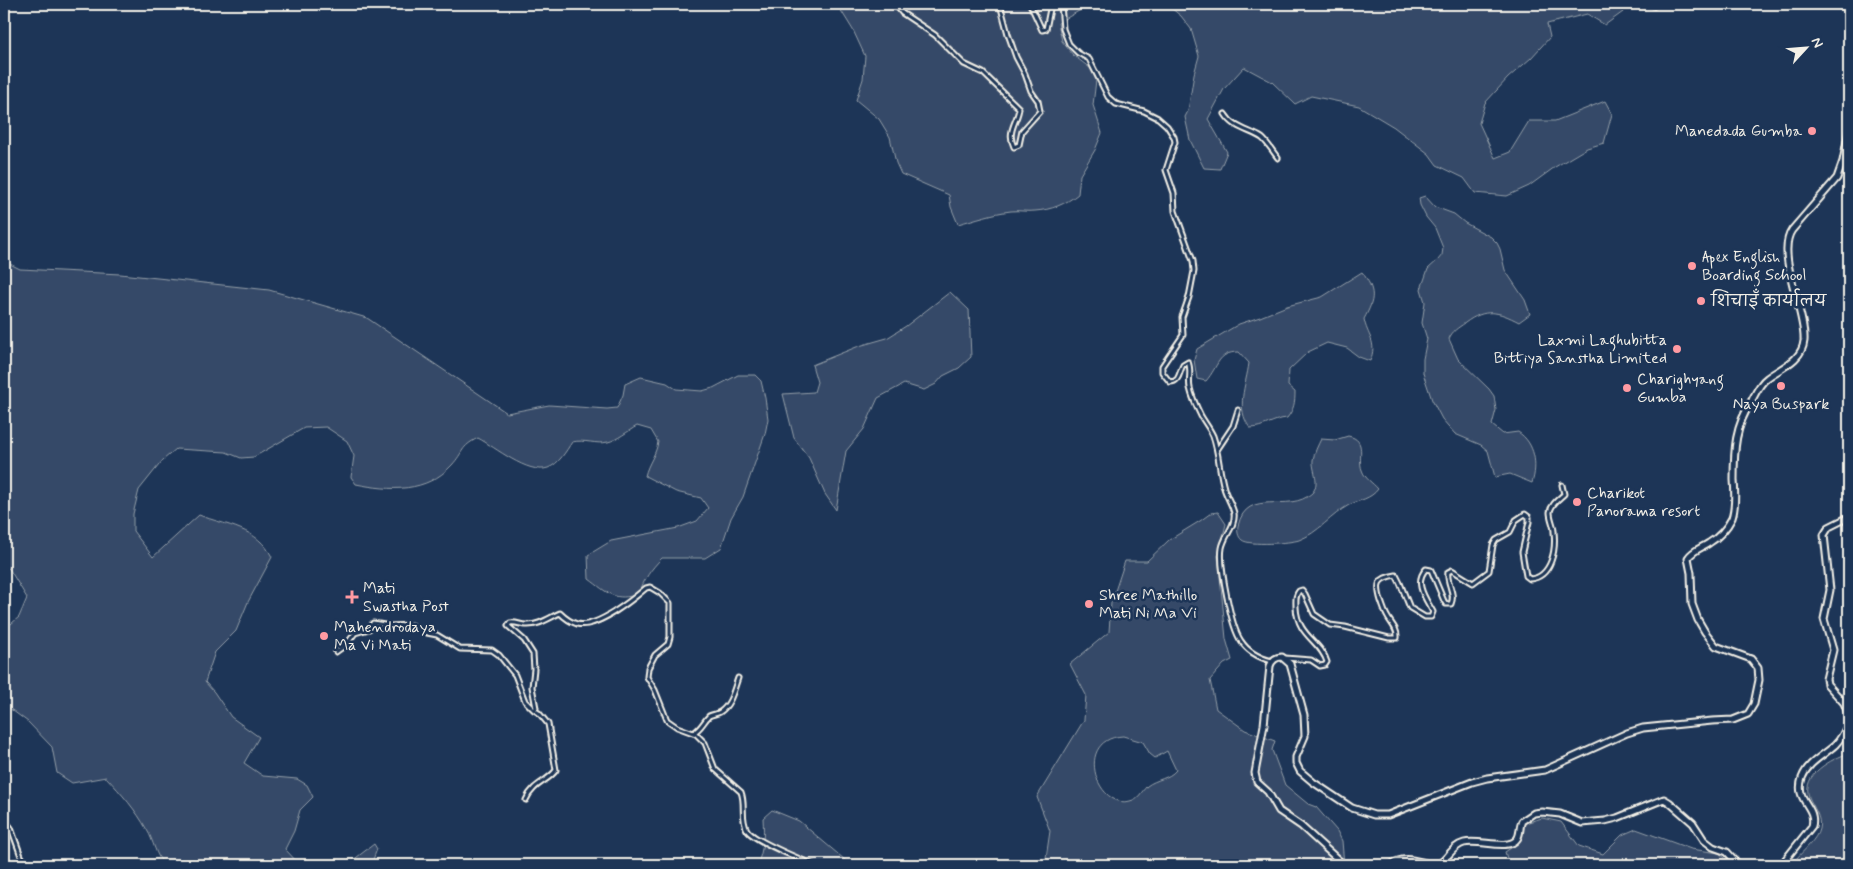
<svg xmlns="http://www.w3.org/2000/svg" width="1853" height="869" font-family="Mynerve,'Playpen Sans Deva',sans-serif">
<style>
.green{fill:#354a67;stroke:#949ea8;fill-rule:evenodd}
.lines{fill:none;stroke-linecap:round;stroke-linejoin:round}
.street-casing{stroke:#f4f1e8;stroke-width:7}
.secondary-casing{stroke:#f4f1e8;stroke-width:9}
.primary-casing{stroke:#f4f1e8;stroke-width:9}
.street{stroke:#1d3557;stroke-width:3}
.secondary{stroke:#1d3557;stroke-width:5}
.primary{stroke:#1d3557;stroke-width:5}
.poi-dot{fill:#ff9aa2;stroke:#1d3557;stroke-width:2}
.labels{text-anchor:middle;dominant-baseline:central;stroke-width:5;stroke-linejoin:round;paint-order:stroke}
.poi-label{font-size:16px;fill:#f4f1e8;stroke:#1d3557;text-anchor:start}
</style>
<rect width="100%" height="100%" fill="#1d3557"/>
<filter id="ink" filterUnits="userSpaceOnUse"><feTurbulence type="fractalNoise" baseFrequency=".02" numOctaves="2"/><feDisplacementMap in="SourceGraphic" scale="10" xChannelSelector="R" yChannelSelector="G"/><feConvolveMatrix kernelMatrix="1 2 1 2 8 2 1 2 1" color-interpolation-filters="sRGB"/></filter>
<g filter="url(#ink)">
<path class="green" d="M837,4H1091L1058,23L1062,41L1073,55L1090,68L1096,80L1093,105L1102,133L1095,150L1080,175L1078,194C1066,204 1051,210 1035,211C1027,212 1019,210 1011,211C993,213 976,219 958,224L951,207L949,195L901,174L896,163L890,137L879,119L856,100L863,79L865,56L853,30Z
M1166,4H1634L1605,25L1587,14L1547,24L1550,37L1531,58L1508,78L1485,103L1479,123L1495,158L1510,152L1529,121H1555L1605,101L1612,114L1604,143L1587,148L1555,167L1529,186L1507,196L1475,193L1464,178L1437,165L1429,154L1394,127L1359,106L1311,96L1295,104L1272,82L1244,67L1224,89L1208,119L1227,152L1220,169L1204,168L1190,140L1185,117L1188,111L1194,74L1199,56L1191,29L1181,16Z
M1425,196L1435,207L1454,214L1465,223L1491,237L1497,243L1500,249L1505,270L1525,300L1530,314L1519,322C1498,311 1485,308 1465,323C1458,328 1452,331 1449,339L1458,359L1489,389L1494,396L1496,410L1492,425L1503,434L1518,432C1535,443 1538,465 1532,483L1510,474L1495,477L1488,451L1481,445L1455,434L1442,419L1432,400L1423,373V359L1427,339L1422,323L1425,302L1421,289L1428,269L1438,260L1442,255L1443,248L1435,228L1426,217L1420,205L1419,198Z
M4,261L20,269L120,274L269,290L367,318L507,413L549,405L607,409L617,408L623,395L625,384L641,377L667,383L676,389L702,391L713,388L738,375H755L761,381L765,398L768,419L765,434L743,497L731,518L721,548L705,558H662C651,569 644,579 639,594C614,602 608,593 589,579L588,555L611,541L678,528L697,521L708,508L701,498L676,492L645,476C648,463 656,455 658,442L651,430L637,426C628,431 617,440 608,442C596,445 585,439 572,442C566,451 559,464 548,468C528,475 495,447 478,438C460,447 464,452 452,465C426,493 391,491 356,484L351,477L354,456L347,441L326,427L304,428L254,457L241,458L226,452L176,449L163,460L139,490L133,514V531L153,557L199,515C227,526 258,528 272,557L248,602L236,631L215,652L205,682L214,692L231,717L259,737L244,763L263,776L297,779L307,785L313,797L300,810L294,831L285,849L299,864L305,865H165C155,856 154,841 147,830C136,810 122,794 106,777L72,783L57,773L52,747L28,722L5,705L4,701V630L19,617L27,598L10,570L4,564Z
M1362,272C1376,291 1375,299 1364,319C1367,336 1378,342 1370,361L1359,357L1347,348L1327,343L1308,352L1289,370L1288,386L1295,392C1295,403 1294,409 1287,418C1273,419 1264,428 1250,428C1235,408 1246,386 1249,363L1239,352C1217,352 1219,366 1206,381L1197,379L1194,360L1197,349L1239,324L1260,317L1287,306L1322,297Z
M950,292L969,310L971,357L959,368L943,376L936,384L924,390L904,384L878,398L864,429L846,451L836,510L825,494L809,458L794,438L783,394L814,392L817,382L812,365L859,346L887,338L906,326Z
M1348,436C1368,440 1357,457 1362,470C1365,479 1372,482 1378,489C1371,499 1359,500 1349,505C1331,515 1318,533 1299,540C1290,543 1249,546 1242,540C1238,537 1237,531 1238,526C1247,486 1289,515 1312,493C1321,483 1312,470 1313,460C1314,453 1318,445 1321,439L1335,440Z
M1218,512L1226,524L1218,556L1226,639L1232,660L1224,664L1210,680L1216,709L1245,730L1275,741L1272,750L1285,785L1308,804L1316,807L1337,831L1342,841L1344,865H1045L1050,831L1037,797L1084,720L1086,695L1070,664L1109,632L1111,603L1125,561H1147L1169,540L1200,521L1211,513ZM1123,736L1143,742L1150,754L1155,758L1167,751L1176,770C1169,779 1156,779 1147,786C1141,792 1139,799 1130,801C1097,810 1073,739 1123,736Z
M1849,753V865H1796V859C1803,851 1817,839 1819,829C1822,817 1813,807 1809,797C1801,774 1832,759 1849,753Z
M772,810L799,821L851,865H757C764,849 764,835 763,818Z
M1542,818L1561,822L1579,846L1603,854L1622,835L1636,829L1691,849L1719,853L1734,865H1509L1505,852L1517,844L1525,823Z
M374,844L377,849L371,865H335L352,861Z"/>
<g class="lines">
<g class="street-casing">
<path id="street" d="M895,4L902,13L935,35L964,64L983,73L1019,108C1018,121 1006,131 1014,147L1019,145L1022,131L1040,111L1038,101L1031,91L1025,74L1016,57L1008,34L1000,4
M1030,4L1042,30L1046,29L1051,4
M1061,4L1063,29L1069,44L1078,53L1089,59L1108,97L1116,104L1144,111L1158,118L1167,126L1174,137L1175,142L1166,170L1174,193L1175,211L1193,261L1194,271L1189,297L1182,317L1183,335L1162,366V372L1170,382C1180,382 1179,372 1183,365L1188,362C1192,370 1188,379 1190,388C1192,397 1197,408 1201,416C1205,423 1210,429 1213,436C1219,453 1219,471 1224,488C1226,496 1232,504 1234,513C1236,526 1224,536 1222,548C1219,565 1231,627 1241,641C1248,652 1260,658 1272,661
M1654,6L1656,4
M1225,114C1234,129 1250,130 1262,138C1268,143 1273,152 1278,158
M1217,450L1233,426L1238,410
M336,652L347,644L355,633L369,629L373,623L390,626L412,625L427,633L437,635L460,649L492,650L499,655L515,675L525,701L534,710L536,708L532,687L534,669L533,654L524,640L508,626L510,623C517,622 520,625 526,625C538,626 549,618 560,613C565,618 571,622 577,624C596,629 632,600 646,588L650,587L660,593L670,603V637L668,644L655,655L648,668L647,677L655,690L667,720L677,727L696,734L705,743L715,769L741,792C746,804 740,818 747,830C754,841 800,859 814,865
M1285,658L1311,660L1320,666L1325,665L1327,662C1321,641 1297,636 1296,607C1296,600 1295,596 1299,591L1302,590L1305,594L1314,614L1330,625L1345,627L1389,638H1397C1398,629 1391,624 1387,616C1384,611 1383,606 1381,601C1376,584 1377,578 1396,575L1400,583L1410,608L1425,617H1431L1433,612C1426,599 1413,583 1426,569L1431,570L1444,601L1446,604H1451C1456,593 1446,583 1448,572L1452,570L1473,583L1489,571L1493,545L1496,540L1510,532L1516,520L1525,514L1529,517V522L1522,552L1526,576L1530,579C1552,577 1556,549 1554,532C1554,525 1550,519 1550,512C1551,504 1559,499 1564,494L1562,485
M693,733C701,729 703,722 709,716C713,714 717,714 720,712C731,705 734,689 738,678
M526,800C533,783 549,781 556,770L548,724L539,713L534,710
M4,819L11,828L21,856L27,865"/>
</g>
<g class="secondary-casing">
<path id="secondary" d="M1849,517L1829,527L1824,535L1830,590L1824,619L1833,650L1826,679L1827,684L1844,703L1849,716
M1391,865C1403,855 1419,861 1432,865
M1438,865C1448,859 1452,846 1464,843C1479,839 1509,851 1517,839C1521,834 1519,826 1522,821L1534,813L1542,812L1560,814L1582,823L1605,821L1617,818L1664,799L1669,802L1693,823L1704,840L1713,847L1727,852L1739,865
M1781,865L1812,826C1817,806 1794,801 1802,778C1808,762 1823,756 1835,745C1841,739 1846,729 1849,721"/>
</g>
<g class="primary-casing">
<path id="primary" d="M1344,865L1301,826L1279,811L1268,792L1257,782L1255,773L1264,725L1270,666C1272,660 1276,657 1282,657L1290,664L1304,715L1305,736L1296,757V763L1300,771L1313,782L1352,808L1374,815H1388L1472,782L1487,778L1545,770L1627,733L1643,728L1712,721L1733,720L1748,714L1754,704L1759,680L1758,668L1751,659L1716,646L1705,632L1698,620L1692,604L1691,573L1688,558C1693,550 1702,548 1709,543C1719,537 1727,528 1732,518C1736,506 1735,492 1734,480C1734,448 1735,427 1752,400C1756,392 1760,383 1767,378C1780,368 1802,361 1804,341C1806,312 1775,254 1792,230L1837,178L1843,161L1849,131"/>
</g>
<use href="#street" class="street"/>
<use href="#secondary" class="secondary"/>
<use href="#primary" class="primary"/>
</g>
</g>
<g class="poi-dot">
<circle cx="1812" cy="131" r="5"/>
<circle cx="1692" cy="266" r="5"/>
<circle cx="1701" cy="301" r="5"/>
<circle cx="1677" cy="349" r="5"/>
<circle cx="1781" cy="386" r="5"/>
<circle cx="1627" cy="388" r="5"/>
<circle cx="1577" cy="502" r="5"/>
<path d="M349.5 589.5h5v5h5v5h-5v5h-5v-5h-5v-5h5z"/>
<circle cx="1089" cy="604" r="5"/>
<circle cx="324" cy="636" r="5"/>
</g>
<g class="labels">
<g class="poi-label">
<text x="1802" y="131" text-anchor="end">Manedada Gumba</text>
<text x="1702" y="257">Apex English<tspan x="1702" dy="18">Boarding School</tspan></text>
<text x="1711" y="301">शिचाइँ कार्यालय</text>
<text x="1667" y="340" text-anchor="end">Laxmi Laghubitta<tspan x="1667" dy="18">Bittiya Sanstha Limited</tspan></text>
<text x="1637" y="379">Charighyang<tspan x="1637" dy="18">Gumba</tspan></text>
<text x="1781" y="404" text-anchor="middle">Naya Buspark</text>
<text x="1587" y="493">Charikot<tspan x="1587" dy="18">Panorama resort</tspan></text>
<text x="363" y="588">Mati<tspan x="363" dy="18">Swastha Post</tspan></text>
<text x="1099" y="595">Shree Mathillo<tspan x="1099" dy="18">Mati Ni Ma Vi</tspan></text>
<text x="334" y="627">Mahendrodaya<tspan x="334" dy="18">Ma Vi Mati</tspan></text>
</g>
</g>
<rect width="1853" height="869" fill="none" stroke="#1d3557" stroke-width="20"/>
<rect x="10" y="10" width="1833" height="849" fill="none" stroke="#f4f1e8" stroke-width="2" filter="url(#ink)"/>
<g transform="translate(1806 48) rotate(64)" stroke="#1d3557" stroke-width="4" paint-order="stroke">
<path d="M0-4L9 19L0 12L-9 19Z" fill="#f4f1e8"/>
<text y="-8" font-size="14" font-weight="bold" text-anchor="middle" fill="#f4f1e8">N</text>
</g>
</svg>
